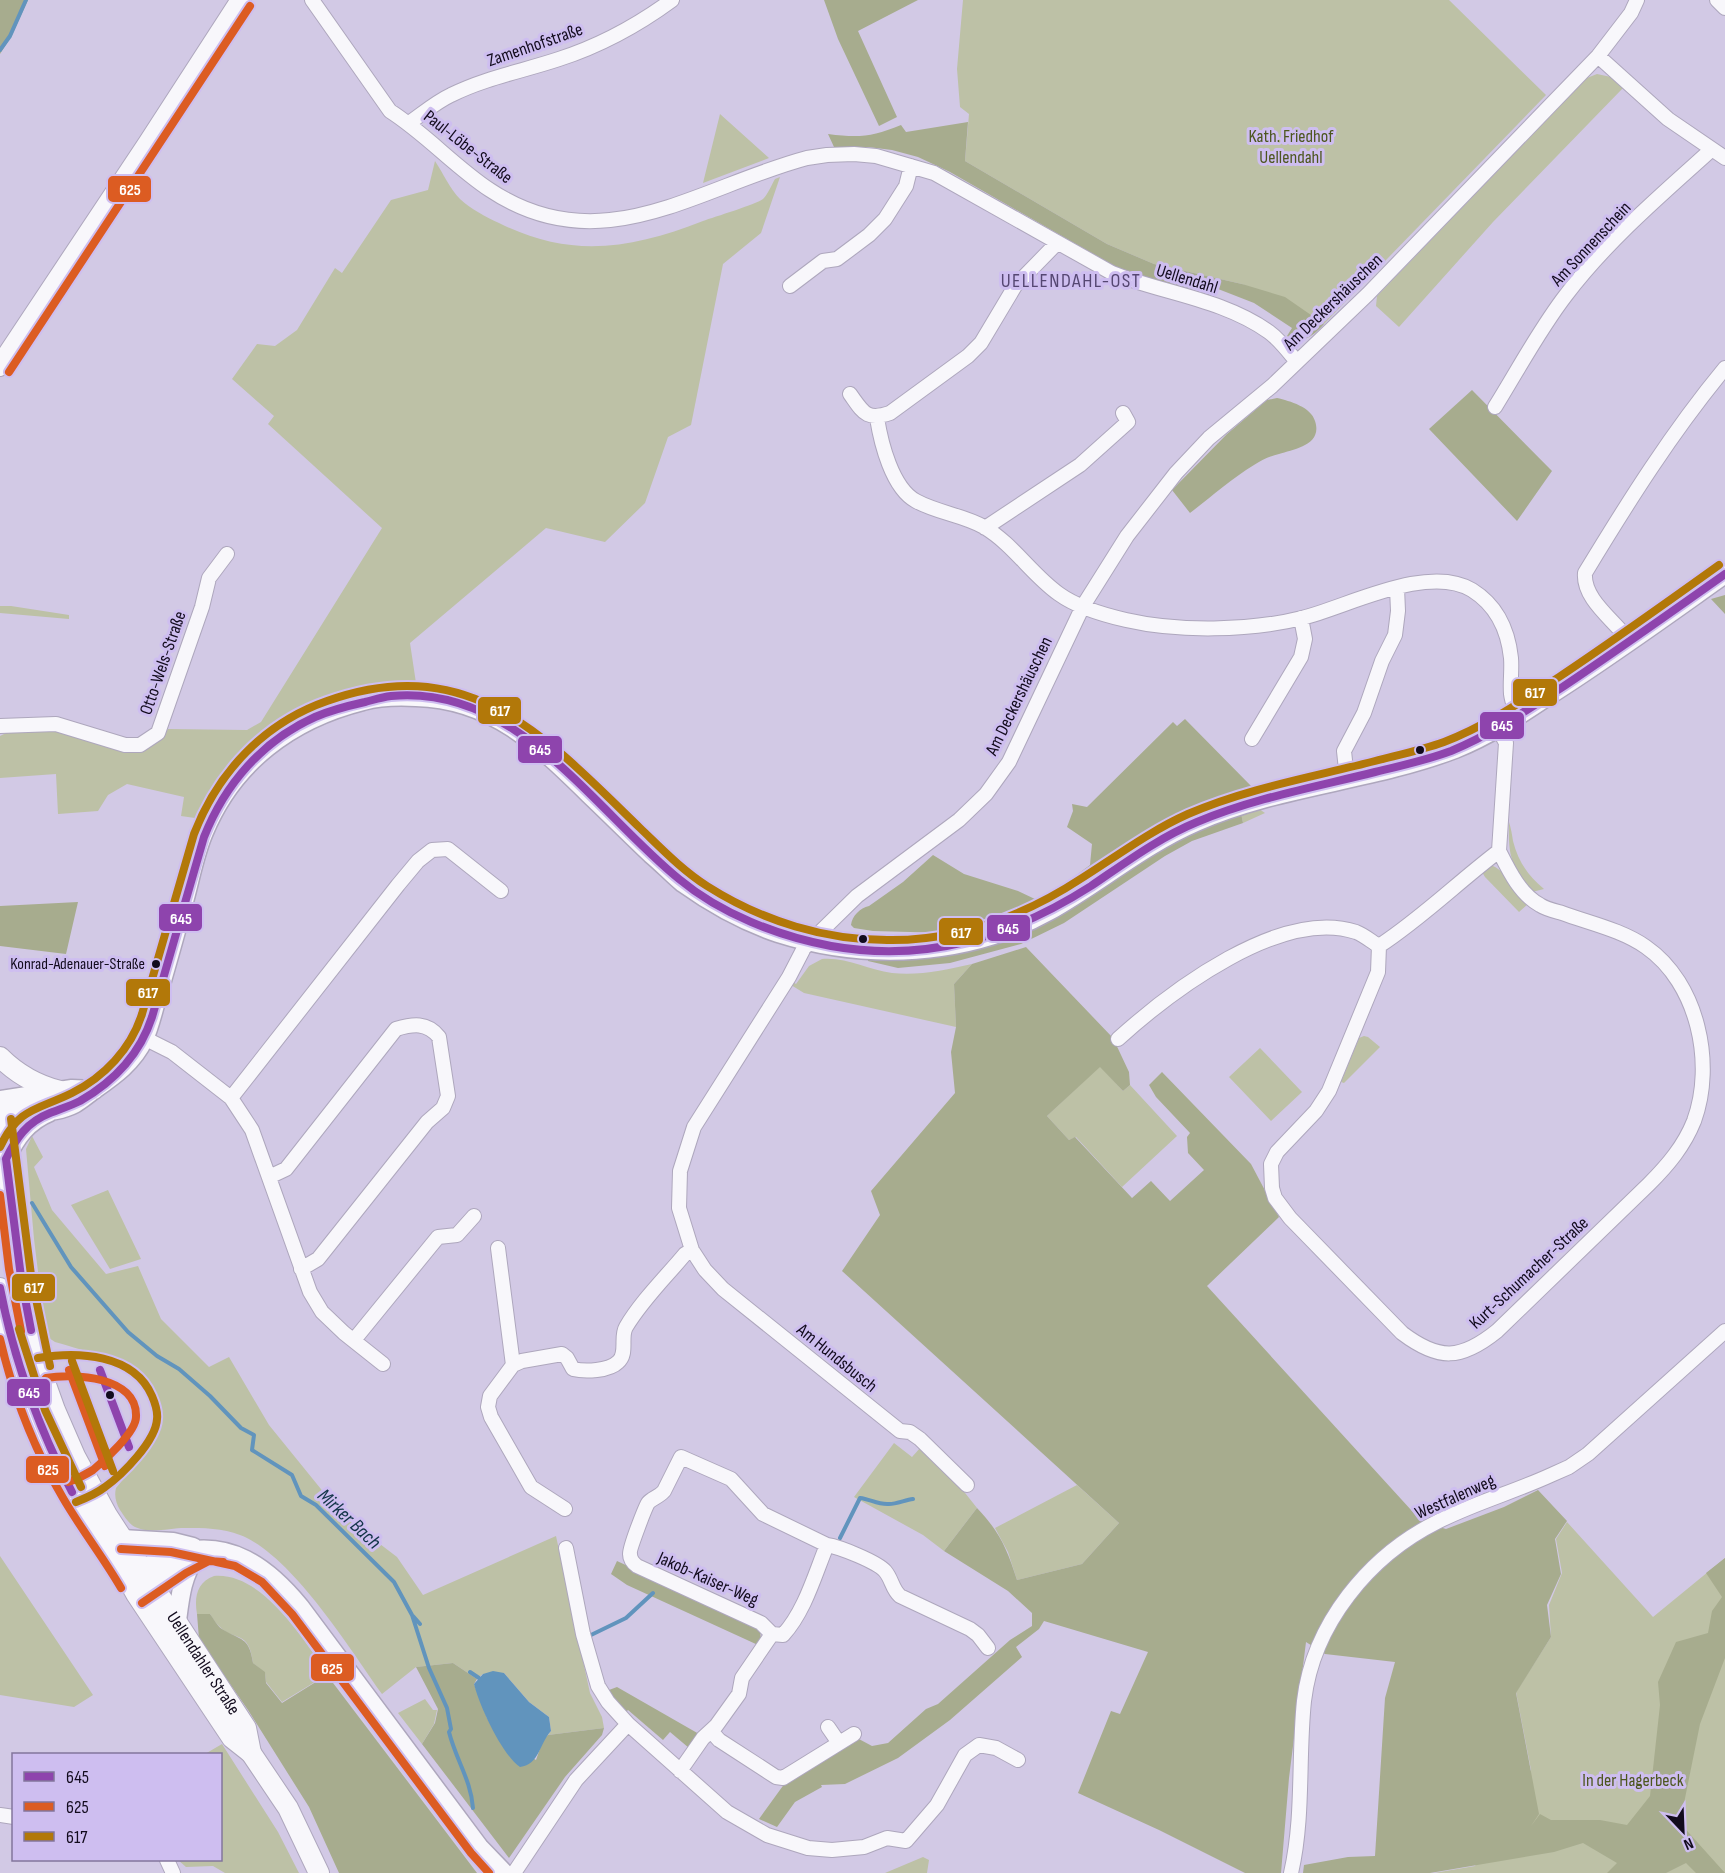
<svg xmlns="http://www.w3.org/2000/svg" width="1725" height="1873" font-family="'Sofia Sans Condensed',sans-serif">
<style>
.green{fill:#bdc1a6}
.forest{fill:#a7ac8e}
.water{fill:#6194bd}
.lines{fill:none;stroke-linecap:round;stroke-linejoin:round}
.stream{stroke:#6194bd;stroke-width:4}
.minor-casing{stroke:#aea7bd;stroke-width:16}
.tertiary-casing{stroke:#aea7bd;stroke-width:21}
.secondary-casing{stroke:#aea7bd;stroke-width:22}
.minor{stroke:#f8f7fb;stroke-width:14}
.tertiary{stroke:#f8f7fb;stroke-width:18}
.secondary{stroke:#f8f7fb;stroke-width:20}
.bus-1-casing{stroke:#cebef0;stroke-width:12}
.bus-2-casing{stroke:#cebef0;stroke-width:12}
.bus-3-casing{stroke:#cebef0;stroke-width:12}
.bus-1{stroke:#8e44ad;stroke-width:8}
.bus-2{stroke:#dc5c22;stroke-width:8}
.bus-3{stroke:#b27809;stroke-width:8}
.bus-dot{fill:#120b1d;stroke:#cebef0;stroke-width:2}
.labels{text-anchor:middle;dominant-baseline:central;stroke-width:6;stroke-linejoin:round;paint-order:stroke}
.bus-label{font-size:16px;fill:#120b1d;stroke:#cebef0;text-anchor:end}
.street-label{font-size:18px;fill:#120b1d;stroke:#cebef0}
.park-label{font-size:18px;fill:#4c561e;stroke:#cebef0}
.neighbourhood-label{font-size:20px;letter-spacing:1.5px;fill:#554772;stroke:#cebef0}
.water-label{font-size:20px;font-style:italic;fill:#123448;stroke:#cebef0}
.line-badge{stroke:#cebef0;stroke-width:2}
.badge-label{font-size:16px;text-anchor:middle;font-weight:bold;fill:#fff}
</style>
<rect width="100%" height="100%" fill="#d2c9e5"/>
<path class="green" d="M963,0H1449L1546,95L1324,324L1242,284L1154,264L1107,244L965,161L969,114L960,107L957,69Z
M1597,74L1611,77L1623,88L1493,222L1399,327L1376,306L1377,296L1587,78Z
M720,114L769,158L703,183Z
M435,161C443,173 450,189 460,199C471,209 486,217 499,223C571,259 631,249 703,221C714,217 757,204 763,199C768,194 772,184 775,179L780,177L761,233L723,264L691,425L668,437L645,503L605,542L546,528L410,643L416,683C397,683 378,683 360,686C286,701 230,753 195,818L181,816L184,797L127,784L108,795L98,811L58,814L56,774L0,778V736L6,733C26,730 47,729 67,734C103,743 141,771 168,729L247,730L261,722L382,528L268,424L274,416L232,379L257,344L275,346L297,330L335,268L342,273L391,200L428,190Z
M0,606H11L69,615V619L0,613Z
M1259,809L1265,813L1243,823L1241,813Z
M1509,822C1511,828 1512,835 1513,841C1518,861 1528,876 1544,889L1532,892C1511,866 1508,856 1509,822Z
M1488,865C1502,865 1519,893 1528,904L1519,912L1485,877L1482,872Z
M1067,882L1069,886L1039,904L1037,900Z
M822,959C847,957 868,970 892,973C918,976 946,970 972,964L954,984L956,1027L804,993L791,985L793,982L796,984L809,966Z
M1364,1036L1368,1037L1380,1047L1344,1083L1341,1082L1359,1038Z
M1260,1048L1302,1092L1271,1121L1229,1077Z
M1100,1066L1123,1091L1130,1085L1177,1136L1122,1187L1076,1137L1069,1140L1047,1116Z
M32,1136L43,1157L34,1167L52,1210L106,1274L138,1266L161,1319L209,1367L229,1357L269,1425L342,1515L397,1557L423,1595L556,1536L590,1693L602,1717L604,1728L548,1735L551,1731L549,1717L529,1702L504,1673L483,1674L477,1679L453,1663L416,1667L382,1694C350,1649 291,1554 240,1535C223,1528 203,1528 185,1528C170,1528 149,1534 135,1527C129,1524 124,1516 120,1510C116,1503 114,1496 116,1488L144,1454L159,1425C154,1409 151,1385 139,1373C128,1362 72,1347 55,1342L49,1338L45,1329L34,1239L26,1149Z
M108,1190L141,1259L110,1269L71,1205Z
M0,1213L6,1265L32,1371L29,1374C15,1321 0,1268 0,1213Z
M894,1443L912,1457L921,1447L954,1479L977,1508L944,1551L923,1535L854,1497Z
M1077,1485L1119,1523L1082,1564L1017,1580L1008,1552L995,1528Z
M1567,1522L1653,1617L1725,1558V1873H1434L1475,1866L1531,1770L1516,1692L1551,1637L1549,1605L1562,1573L1556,1539Z
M0,1556L93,1695L74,1707L0,1695Z
M214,1576C263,1572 303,1640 328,1674L282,1702L266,1682L265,1673L253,1663C249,1629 234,1642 219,1626C215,1623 213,1618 210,1614H197C194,1597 197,1582 214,1576Z
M425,1699L433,1710H437L434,1724L422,1744L398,1713Z
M222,1744L278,1832L299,1873H225L213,1866L186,1867L178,1860H220V1754H205Z
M923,1857L929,1860L927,1873H885Z"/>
<path class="forest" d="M0,0H28L12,35L0,54Z
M824,0H918L858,31L897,117L879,126L838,39Z
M968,122L965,161L1107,244L1154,264L1242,284L1285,297L1324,324C1313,336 1303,345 1287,336L1292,328L1254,303L1213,287L1210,298L1136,275L1116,267L950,172L918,157L892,150L868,147H834L828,134C859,138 872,137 901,125L906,132Z
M1472,390L1552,471L1517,521L1429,429Z
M1277,398C1290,401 1311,407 1315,421C1323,445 1294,449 1279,454C1270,456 1261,460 1254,465C1231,479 1211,497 1190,513L1172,490L1227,434L1267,400Z
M1725,595V614L1711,599Z
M1185,719L1255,790L1203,805L1152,830L1069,886L1067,882L1090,865L1092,844L1067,827L1073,811L1072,804L1087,807L1173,722L1177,726Z
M1241,813L1243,823L1192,841L1165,856L1064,923L1021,944L950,963L898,968L868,961V958C913,954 961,955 1004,941C1065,920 1110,876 1165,845C1189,831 1215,823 1241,813Z
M933,855L964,874L1018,891L1037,900L1039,904L992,923L947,933L873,931L854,928L851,925C852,916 860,908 869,906L903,882Z
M78,902L66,954L0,946V906Z
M1026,947L1113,1038L1129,1072L1130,1085L1123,1091L1100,1067L1047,1116L1069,1140L1075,1137L1132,1198L1151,1181L1170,1201L1204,1170L1188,1153L1187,1137L1190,1133L1156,1097L1149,1085L1162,1072L1251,1164L1279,1217L1207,1286L1422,1522L1446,1529L1504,1507L1538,1490L1567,1521L1555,1539L1561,1574L1547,1605L1551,1637L1516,1693L1539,1814L1531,1826L1540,1814L1551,1820H1600L1627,1825L1650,1796L1660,1705L1658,1682L1676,1642L1708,1633L1712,1611L1722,1597L1706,1573L1725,1558V1658L1700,1724L1680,1823L1725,1873H1696L1686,1863L1666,1873H1607L1617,1863L1583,1843L1554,1852L1430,1873H1303L1304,1865L1348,1857L1375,1856L1385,1698L1395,1662L1325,1654L1306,1642L1289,1778L1281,1873H1245L1159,1830L1078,1793L1111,1711L1120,1714L1148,1652L1044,1621L1039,1629L1016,1647L1022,1657L950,1720L898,1758L845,1784L821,1785L822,1787L795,1802L777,1827L759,1819L785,1783L857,1738L872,1746L888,1743L926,1709L938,1704L1010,1640L1032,1626V1613L1008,1591L944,1551L977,1508C1000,1532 1007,1549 1017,1580L1082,1564L1119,1523L842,1271L880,1215L871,1191L955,1093L951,1052L956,1027L954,984L972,964Z
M617,1561L756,1626L760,1630L761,1640L758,1645L627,1585L611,1574Z
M197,1614H210C214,1619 217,1626 222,1629C241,1641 249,1636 253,1663L265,1672L266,1683L282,1703L327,1675L477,1873H339L309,1807L248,1710L199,1639Z
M453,1663L477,1679L474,1684L487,1718L496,1734L536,1760L543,1740L548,1735L604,1728L602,1735L565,1777L509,1858L422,1744L435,1723L438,1709L416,1667Z
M617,1687L699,1734L689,1748L670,1732L663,1740L628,1710L626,1712L616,1701L609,1690Z"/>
<path class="water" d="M493,1671L504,1673L529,1702L549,1717L551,1731C539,1744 540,1764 520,1767C502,1755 479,1705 474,1684L483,1674Z"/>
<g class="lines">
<path class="stream" d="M0,50L10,36L26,0
M32,1203L71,1267L128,1332L157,1356L179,1369L210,1396L241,1428L254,1435L252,1450L292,1475L301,1496L316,1505L394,1582L412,1615L429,1668L447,1708L451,1729L449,1732C456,1760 471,1780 473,1808
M840,1538L860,1498C870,1499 878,1505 889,1504C897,1504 905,1500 913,1499
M413,1616L420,1624
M591,1635L626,1618L653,1593
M470,1672L479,1678"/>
<g class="minor-casing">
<path id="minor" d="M312,0L390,111C426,134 455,167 490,190C601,264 698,187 807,158L827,155L854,154L876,156L934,173L1112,273C1162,293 1223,299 1269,332C1280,340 1288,351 1297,362
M1717,0L1725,8
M1598,56L1668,119L1725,158
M409,123C422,114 436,102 451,95C485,78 523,71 559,59C599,46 638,25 672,0
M790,286L823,261L837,259L869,235L885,219L906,186L911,166
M850,394C863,412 866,421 890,413L968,356L981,343L1015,286L1057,243
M1495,407C1518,370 1539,330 1566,295C1607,241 1661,195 1711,150
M877,418C881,443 892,488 916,501C938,513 963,515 984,527C1013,544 1032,575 1059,594C1077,607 1104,615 1126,620C1178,632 1250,631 1302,618C1347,607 1428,563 1472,590C1496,605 1508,630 1511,658C1512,670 1510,682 1511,694C1512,702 1515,709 1517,716
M985,528L1080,465L1128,422L1123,413
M1621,631C1607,615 1583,596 1585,573C1628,502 1672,432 1725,368
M0,726L56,724L125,745H140L158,733L202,607L209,578L227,554
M1498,728L1506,743L1499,851C1458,882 1422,918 1379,946L1378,972L1329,1091L1316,1111L1277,1152L1271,1164L1272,1188L1275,1198L1290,1218L1402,1333C1439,1361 1461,1360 1497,1331L1649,1184C1668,1165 1684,1146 1694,1121C1715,1064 1698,983 1646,947C1622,930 1589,923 1562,913C1555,911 1546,909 1540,905C1520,894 1509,871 1499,851
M1252,739L1301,657L1305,639L1301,618
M1347,779L1344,751L1364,713L1382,661L1395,635L1398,611L1397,588
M144,1038L172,1052L231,1098L252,1130L310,1292L322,1312L344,1333L383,1364
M1118,1039C1170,992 1281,907 1356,932C1364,935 1372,942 1379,946
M231,1098L398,885L418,861L432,850L448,849L501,891
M269,1177L286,1169L396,1029C413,1024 427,1022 439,1037L448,1096L443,1108L427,1122L318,1259L301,1269
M498,1248L513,1365
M354,1340L438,1237L457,1235L474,1216
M967,1485L920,1439L910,1432L900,1431L723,1289L705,1270L692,1250L679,1208L680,1171L694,1127L789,977L804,948L857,896L959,820L986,794L1009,762L1083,606L1127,536L1176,473L1209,438L1272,386L1368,294L1598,56L1631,13L1637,0
M565,1509L531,1487L491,1417L488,1407L490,1396L513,1365L522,1361L562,1354L567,1358L573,1369C585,1372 609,1371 618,1362C628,1354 620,1337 626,1327C642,1300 666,1277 685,1254L692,1250
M827,1545L763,1514L731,1479L681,1457L664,1491C659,1497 652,1498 648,1503C645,1508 629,1549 630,1554C630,1559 633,1563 637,1566L761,1623L772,1634L783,1635C805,1611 815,1574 827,1545C840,1547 877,1562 885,1571C892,1579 892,1589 900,1596L970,1629L978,1635L988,1648
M566,1548L583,1634L598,1686L608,1702L628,1724
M828,1727L839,1743
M711,1731L719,1740L776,1777L783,1778L854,1734
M680,1771L703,1738L716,1726L739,1694L742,1678L772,1634
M0,1815L14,1817
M167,1860L173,1873
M514,1873L576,1780L628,1724L727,1812L767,1835L808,1848L832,1850L864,1847L887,1838L906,1841L937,1805L965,1755L979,1745L996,1748L1018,1760
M1291,1873C1304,1817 1298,1758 1304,1701C1313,1624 1369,1556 1437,1522C1474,1503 1514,1492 1551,1475L1569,1467L1588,1454L1725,1331"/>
</g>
<g class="tertiary-casing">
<path id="tertiary" d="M0,1100L72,1089L94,1090
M0,1110C23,1113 53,1115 74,1104C76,1103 90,1093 92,1091C112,1077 133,1063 144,1039C150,1026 153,1011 157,998C166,967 175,936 183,905C190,881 194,855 204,832C233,762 291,719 363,701C381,696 398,696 416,697C492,699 538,744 589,794C610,814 630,834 651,854C662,863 672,874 683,883C711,903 745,922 778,933C866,961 967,957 1049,911C1099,883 1143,845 1196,822C1278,786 1371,781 1455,749C1488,736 1518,716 1548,696C1608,658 1667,615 1725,574
M6,1159C16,1137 28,1121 50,1112
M122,1539L173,1542L193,1547
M130,1578C144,1569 159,1558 175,1554C229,1538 268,1568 300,1607L479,1847L504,1873
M139,1591L200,1554
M177,1621C180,1597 182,1576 196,1556"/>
</g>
<g class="secondary-casing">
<g id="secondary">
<path d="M0,366L149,142L241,0"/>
<path d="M0,1057C17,1074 36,1085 60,1091"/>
<path id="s1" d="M0,1104L21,1277L40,1368L55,1410L75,1456L107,1515L246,1728L251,1753"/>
<path d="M0,1288L9,1334L25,1386L60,1470L72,1492L121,1567L136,1594L232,1738L251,1753L288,1808L319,1873"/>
</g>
</g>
<use href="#minor" class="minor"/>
<use href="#tertiary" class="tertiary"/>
<use href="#secondary" class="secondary"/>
<g class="bus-1-casing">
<path id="bus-1" d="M6,1159C16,1138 27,1122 50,1113C60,1109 70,1106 80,1101C113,1082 140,1054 152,1017L204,837C225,784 262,741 315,717C331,710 347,706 365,702C373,700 382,697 391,696C517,684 593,809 679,879C721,914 778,936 831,946C927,963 1011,937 1091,886C1125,863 1158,838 1197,822C1254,798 1315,787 1375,772C1400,766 1427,760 1451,751C1490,735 1524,712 1558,690C1615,652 1670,613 1725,574
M6,1159L21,1277L31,1330
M0,1288C14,1360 38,1427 72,1492
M100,1370L129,1447"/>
</g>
<g class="bus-2-casing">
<path id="bus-2" d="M9,372L250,6
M0,1195L9,1269L21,1331
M0,1339C13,1395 34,1449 63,1498C81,1529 103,1557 121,1588
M69,1370L105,1466
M33,1393L46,1378C73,1373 138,1376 136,1417C136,1432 104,1461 93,1470C85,1475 77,1479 68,1482
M121,1549L171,1552L235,1566L262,1582L292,1614L471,1853L489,1873
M142,1603L186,1573L209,1561L223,1562"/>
</g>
<g class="bus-3-casing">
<path id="bus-3" d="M11,1119L31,1275L50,1366
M0,1147C19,1107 38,1110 72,1093C104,1077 131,1049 142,1014L194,834C218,772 264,723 327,701C470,650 547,738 640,828C662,849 682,870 707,886C762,921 826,941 892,940C962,940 1024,916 1082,878C1117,856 1150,831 1188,814C1248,788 1313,777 1375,761C1398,755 1422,750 1444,742C1486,726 1522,701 1559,677C1613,641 1666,603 1719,565
M19,1329L45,1410L81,1487
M38,1358C78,1351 134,1354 152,1396C155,1403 158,1411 157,1419C156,1441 122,1475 105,1487C96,1494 86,1498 76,1502
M72,1361L113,1471"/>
</g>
<use href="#bus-1" class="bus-1"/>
<use href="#bus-2" class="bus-2"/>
<use href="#bus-3" class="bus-3"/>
</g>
<g class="bus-dot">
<circle cx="1420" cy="750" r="5"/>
<circle cx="863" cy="939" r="5"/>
<circle cx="156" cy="964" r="5"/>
<circle cx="110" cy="1395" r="5"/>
</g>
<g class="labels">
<g class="bus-label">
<text x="145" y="964">Konrad-Adenauer-Straße</text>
</g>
<g class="street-label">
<text transform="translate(535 45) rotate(-19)">Zamenhofstraße</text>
<text transform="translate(468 147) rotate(38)">Paul-Löbe-Straße</text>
<text transform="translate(1591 244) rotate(-47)">Am Sonnenschein</text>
<text transform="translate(1187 279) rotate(17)">Uellendahl</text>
<text transform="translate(1333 302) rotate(-44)">Am Deckershäuschen</text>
<text transform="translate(163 663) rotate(-71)">Otto-Wels-Straße</text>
<text transform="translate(1019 696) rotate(-64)">Am Deckershäuschen</text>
<text transform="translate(1529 1273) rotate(-43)">Kurt-Schumacher-Straße</text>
<text transform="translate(837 1358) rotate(39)">Am Hundsbusch</text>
<text transform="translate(1455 1497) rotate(-24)">Westfalenweg</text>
<text transform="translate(708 1579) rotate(24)">Jakob-Kaiser-Weg</text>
<text stroke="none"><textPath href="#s1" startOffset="606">Uellendahler Straße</textPath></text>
</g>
<g class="park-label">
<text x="1291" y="136">Kath. Friedhof<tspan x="1291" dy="21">Uellendahl</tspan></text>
<text x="1633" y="1780">In der Hagerbeck</text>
</g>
<g class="neighbourhood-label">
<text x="1071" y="281">UELLENDAHL-OST</text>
</g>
<g class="water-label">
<text transform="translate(349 1519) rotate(43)">Mirker Bach</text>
</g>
</g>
<g class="line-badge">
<rect x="107" y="175" width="45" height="28" rx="6" fill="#dc5c22"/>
<rect x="1512" y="678" width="46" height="29" rx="6" fill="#b27809"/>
<rect x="477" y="696" width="45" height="29" rx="6" fill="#b27809"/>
<rect x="1479" y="711" width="46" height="29" rx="6" fill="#8e44ad"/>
<rect x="517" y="735" width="46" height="29" rx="6" fill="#8e44ad"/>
<rect x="158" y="903" width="45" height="29" rx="6" fill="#8e44ad"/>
<rect x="986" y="914" width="45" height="28" rx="6" fill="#8e44ad"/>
<rect x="938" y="917" width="46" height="29" rx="6" fill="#b27809"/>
<rect x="125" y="978" width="46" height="29" rx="6" fill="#b27809"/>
<rect x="11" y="1273" width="45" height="29" rx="6" fill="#b27809"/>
<rect x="6" y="1378" width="45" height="29" rx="6" fill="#8e44ad"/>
<rect x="25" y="1455" width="45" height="29" rx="6" fill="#dc5c22"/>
<rect x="310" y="1653" width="45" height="29" rx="6" fill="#dc5c22"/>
</g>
<g class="badge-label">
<text x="130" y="195">625</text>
<text x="1535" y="698">617</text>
<text x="500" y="716">617</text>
<text x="1502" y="731">645</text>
<text x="540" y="755">645</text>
<text x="181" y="924">645</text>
<text x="1008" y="934">645</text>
<text x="961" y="938">617</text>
<text x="148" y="998">617</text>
<text x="34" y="1293">617</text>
<text x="29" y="1398">645</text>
<text x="48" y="1475">625</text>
<text x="332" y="1674">625</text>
</g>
<rect x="12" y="1753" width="210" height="108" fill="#cebef0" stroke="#83769c" stroke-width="1.5"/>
<rect x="24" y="1772" width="30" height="9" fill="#8e44ad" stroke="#83769c" stroke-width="1.5"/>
<text x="66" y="1783" font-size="18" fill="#120b1d">645</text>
<rect x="24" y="1802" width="30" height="9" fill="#dc5c22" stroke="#83769c" stroke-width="1.5"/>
<text x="66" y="1813" font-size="18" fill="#120b1d">625</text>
<rect x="24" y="1832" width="30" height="9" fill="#b27809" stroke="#83769c" stroke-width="1.5"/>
<text x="66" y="1843" font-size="18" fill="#120b1d">617</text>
<g transform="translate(1683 1831) rotate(157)" stroke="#cebef0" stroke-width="4.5" paint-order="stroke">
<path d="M0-4.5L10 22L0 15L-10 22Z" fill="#120b1d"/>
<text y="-9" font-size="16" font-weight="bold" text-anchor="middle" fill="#120b1d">N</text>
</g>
</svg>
